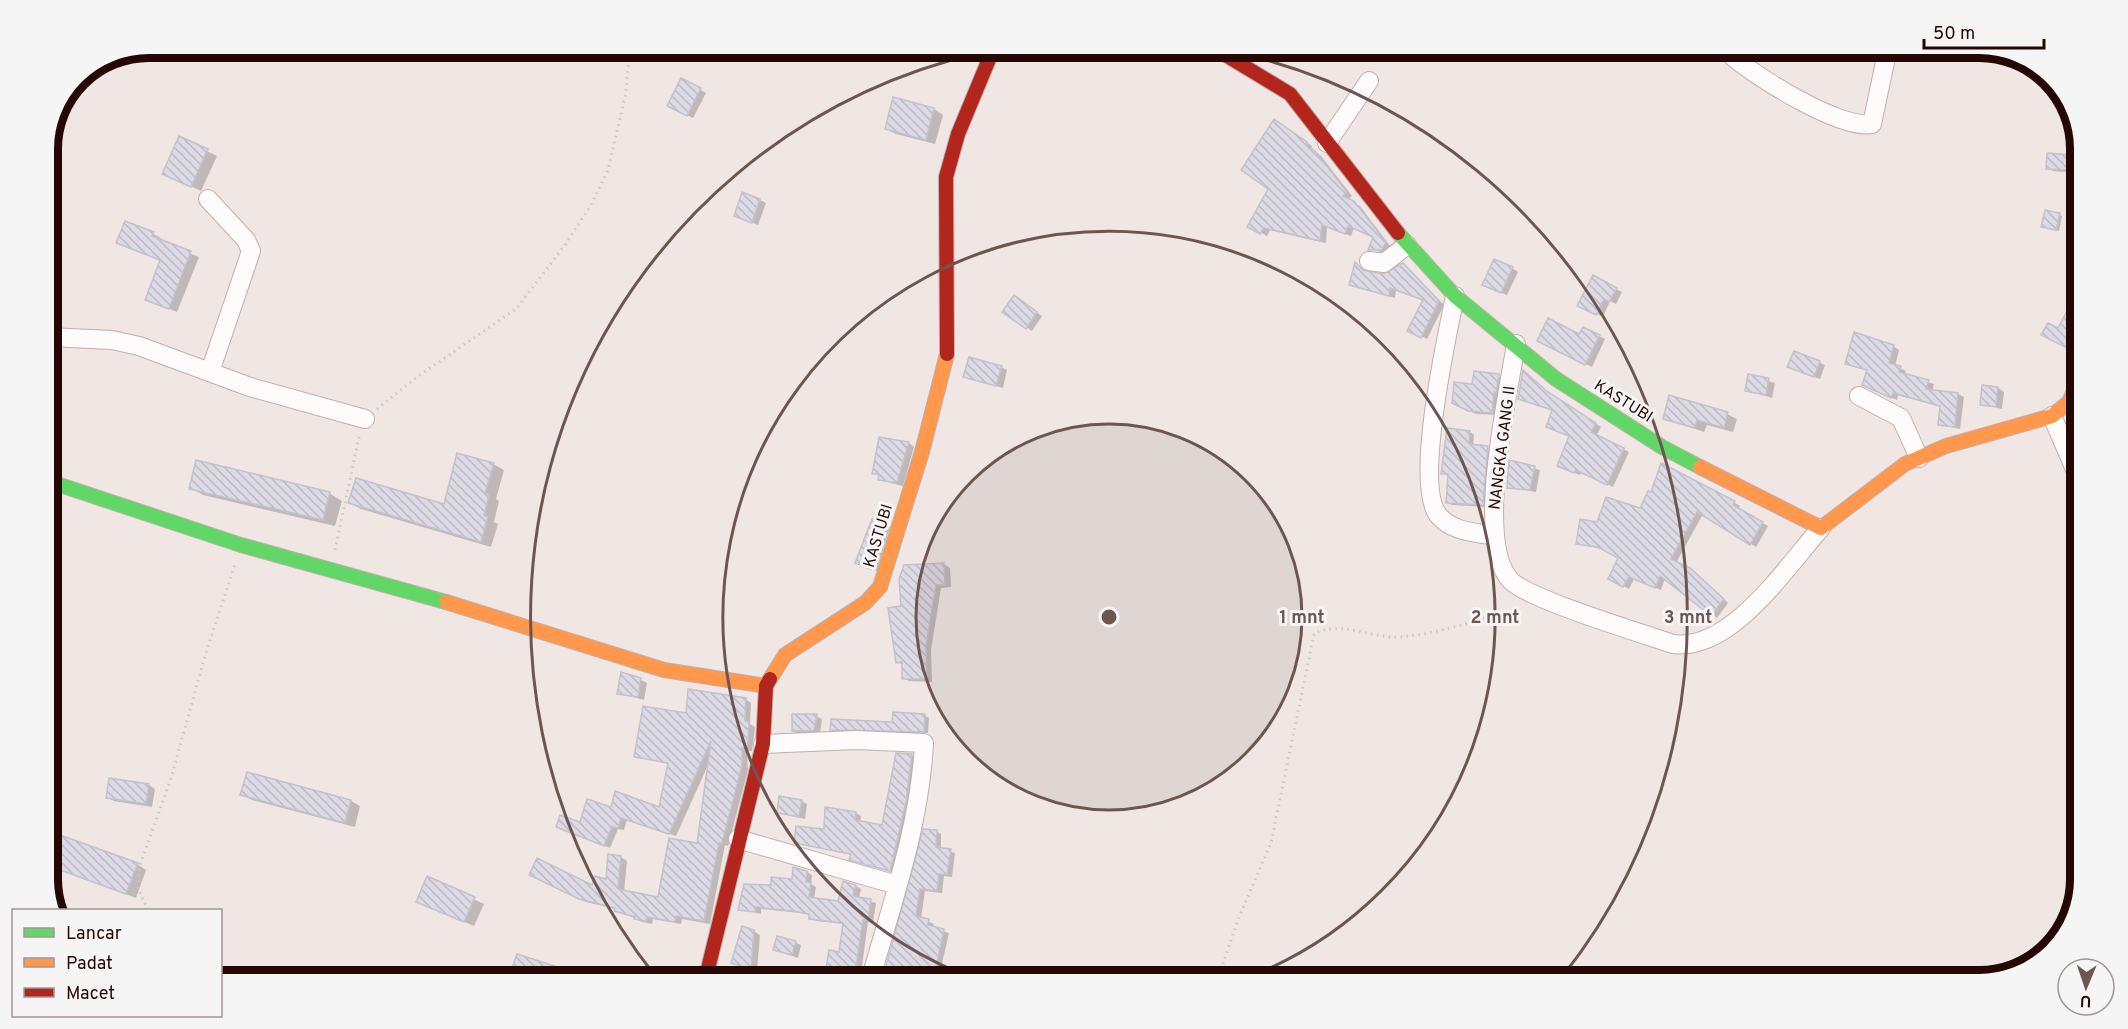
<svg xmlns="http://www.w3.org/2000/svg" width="2128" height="1029" font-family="Overpass,sans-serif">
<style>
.shadow{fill:#0003}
.building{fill:url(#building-back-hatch);stroke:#c3c1cd;stroke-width:1.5}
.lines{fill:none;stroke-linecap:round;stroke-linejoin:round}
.street-casing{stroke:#c3afa9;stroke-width:20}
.fast-casing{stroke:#c3afa9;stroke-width:16}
.slow-casing{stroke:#c3afa9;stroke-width:16}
.jam-casing{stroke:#c3afa9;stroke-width:16}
.path{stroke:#ccc6c4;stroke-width:3;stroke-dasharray:1.5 4.5;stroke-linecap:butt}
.street{stroke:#fdfbfb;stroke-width:18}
.fast{stroke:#63d668;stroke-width:14}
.slow{stroke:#ff974d;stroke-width:14}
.jam{stroke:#b3261e;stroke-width:14}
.ring{fill:none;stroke:#6d5651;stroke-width:3}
.labels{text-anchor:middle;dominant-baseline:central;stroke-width:6;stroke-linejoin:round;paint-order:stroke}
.street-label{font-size:16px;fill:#260802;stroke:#f5f5f5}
.rim{fill:none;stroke:#260802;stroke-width:8}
.centre{fill:#6d5651;stroke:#f5f5f5;stroke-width:3}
.ring-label{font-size:18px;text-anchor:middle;font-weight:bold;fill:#6d5651;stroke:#f5f5f5;stroke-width:6;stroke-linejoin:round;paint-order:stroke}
</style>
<defs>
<pattern id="building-back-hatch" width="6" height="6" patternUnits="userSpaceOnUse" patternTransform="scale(1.5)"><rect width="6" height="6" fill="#dcdae4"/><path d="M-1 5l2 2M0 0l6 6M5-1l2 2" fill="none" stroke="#bdbac2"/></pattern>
</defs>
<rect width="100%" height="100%" fill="#f0e7e4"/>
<path class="shadow" d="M1274,51H1298L1291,62Z
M682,80L706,93L693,118L669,106Z
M934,109L943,115L935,144L896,134L886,129Z
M1280,124L1312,146L1311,148L1321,156L1352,196L1347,200L1360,206L1390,246L1387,254L1370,249L1375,237L1354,228L1351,236L1327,227L1326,243L1270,230L1267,236L1249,226L1270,189Z
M180,138L217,156L201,191L173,178Z
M2072,156L2078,160L2077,173L2053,171L2047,168Z
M760,200L766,203L758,225L736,216Z
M2046,211L2062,216L2059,231L2045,228Z
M153,234L161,238L160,241L199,257L177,312L147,299L162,261L118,242Z
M1356,264L1366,272L1383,276L1403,264L1444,305L1427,339L1409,330L1424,300L1396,290L1395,298L1356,287L1350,284Z
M1512,268L1518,272L1507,295L1490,288Z
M1616,289L1622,292L1616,304L1610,301L1603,317L1579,305Z
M2080,290V354L2043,335L2058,330Z
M1020,301L1042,316L1032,331L1026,327Z
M1580,336H1599L1605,339L1592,367L1545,344Z
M1893,346L1899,350L1895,366L1906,371L1905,375L1934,384L1932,392L1958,394L1964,397L1960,429L1939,424L1941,407L1898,395L1897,400L1869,388L1868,371L1847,364Z
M1819,362L1825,365L1820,379L1795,370Z
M1001,367L1007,370L1003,388L965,377Z
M1476,372L1505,379L1498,415L1476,414L1454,402L1474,385Z
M1524,372L1554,397L1601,427L1596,436L1629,452L1613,487L1582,472L1580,475L1564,469L1571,437L1548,427L1554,410L1519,399Z
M1749,376L1775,383L1772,398L1746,390Z
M1998,388L2004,392L2002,409L1982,404Z
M1727,414L1737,419L1733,432L1707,425L1704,432L1664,418Z
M1470,432L1474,435L1473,446L1492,450L1487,507L1452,505L1447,503L1449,476L1442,473Z
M909,443L914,447L903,486L879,480L880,476L874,473Z
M1510,462L1540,470L1536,492L1508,487Z
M493,464L504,470L496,499L499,501L494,522L498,524L491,547L361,509L350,503L446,506Z
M1662,465L1735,503L1740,506L1738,509L1768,526L1756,547L1703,514L1676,563L1696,573L1728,603L1717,618L1665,578L1661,590L1634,579L1629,589L1610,578L1620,558L1605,550L1577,543L1598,523L1641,510L1652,494Z
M191,488L329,493L342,501L335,526L203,495Z
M885,524L890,527L877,571L856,562Z
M944,564L950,568L951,587L941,588L931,650L932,682L909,681L903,678V665L897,662L902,608Z
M641,680L647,683L644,700L619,693Z
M745,699L751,703L750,724L755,727L752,751H747L748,770L728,846L725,845L710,924L682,919L681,924L653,919L652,924L642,922L616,909L586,902L537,877L593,888L607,881L621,857L627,861L624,892L660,899L698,844L709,763L676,836L627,820L624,830L618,829L610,848L564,830L612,809H660L669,764L635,756L688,715Z
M924,715L929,718L928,733L836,732L832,729L894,724Z
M816,716L822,719L820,733L799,734L793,731Z
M911,755L916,758L910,805L895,873L856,862L852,855L795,843L825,831L856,813L861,816L860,822L883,826Z
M149,785L155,789L152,807L114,801L108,798Z
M242,795L351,801L360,806L355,827L252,800Z
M801,801L807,804L805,819L778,813Z
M936,831L941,834V849L955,853L952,877L944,876L942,893L925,891L921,919L934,924L933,928L949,933L938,981H883Z
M137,864L146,870L136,898L51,865Z
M48,872L56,876L51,893L48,886Z
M807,872L812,875L811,884L816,887L814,899L839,903L856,886L861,889L859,898L876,903L873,923L868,922L860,981H810L812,973L826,976L840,954L844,924L816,921L811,915L800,913L761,909V914L740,909L772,886L793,881Z
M428,878L484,904L474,926L427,906Z
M754,931L760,935L757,971L733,963Z
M795,942L801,945L798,958L775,950Z"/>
<path class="building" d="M681,78L701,88L687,116L667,106Z
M893,97L934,108L926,140L885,129Z
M1274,119L1307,142L1306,144L1316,152L1347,192L1343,196L1354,201L1386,242L1382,250H1368L1373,237L1348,226L1345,234L1322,225L1320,241L1264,228L1260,234L1247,227L1268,189L1241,170Z
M179,136L208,149L191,187L162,174Z
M2047,153L2072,155L2071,170L2046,169Z
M742,192L760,199L752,223L734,216Z
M2045,210L2060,213L2056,230L2041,227Z
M125,221L154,232L152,236L191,251L169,309L145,300L160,260L116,243Z
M1494,259L1513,267L1501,293L1482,285Z
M1355,262L1363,270L1383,274L1403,263L1439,301L1421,338L1407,331L1423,300L1390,288L1389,296L1349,285Z
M1593,275L1617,288L1609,302L1604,299L1596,315L1577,306Z
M2080,286V343L2075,352L2041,335L2048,323L2058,328Z
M1014,295L1037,312L1026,329L1002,312Z
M1548,318L1579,334L1583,327L1600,335L1585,365L1537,341Z
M1854,332L1894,345L1889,363L1901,366L1899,372L1929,380L1926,389L1958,393L1955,427L1938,425L1940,406L1893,393L1891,398L1862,385L1867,370L1845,364Z
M1794,351L1820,361L1814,377L1787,367Z
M969,357L1002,366L996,386L963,377Z
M1523,370L1548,392L1596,423L1591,432L1624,448L1607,485L1576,470L1574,473L1557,466L1569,436L1546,427L1552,410L1518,399Z
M1474,371L1499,374L1496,393L1494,392L1492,413L1468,411L1452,403L1454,382L1472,384Z
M1748,374L1769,378L1766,395L1745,391Z
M1982,385L1998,387L1996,407L1980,405Z
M1669,395L1728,412L1724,428L1697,420L1695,428L1663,419Z
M1447,428L1470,431L1469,444L1488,446L1483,505L1446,503L1448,474H1441Z
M879,437L909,442L897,483L878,480L879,474H872Z
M457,453L494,463L485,493L489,494L484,516L488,517L481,542L348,503L356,478L444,504Z
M196,460L330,492L323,520L189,489Z
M1509,460L1535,466L1530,490L1507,488Z
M1661,463L1735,501L1733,505L1763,522L1750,545L1697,512L1671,559L1690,568L1724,599L1711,616L1660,576L1655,588L1629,577L1623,587L1608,579L1618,558L1598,547L1576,544L1580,519L1597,522L1606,497L1640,508L1648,491L1651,492Z
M872,519L885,523L871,569L855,563Z
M944,563L945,585H936L926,646L927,679H902V662L896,663L888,608L901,606L899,579L904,565Z
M621,672L641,678L638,697L617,694Z
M688,689L746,698L745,721L749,722L748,742L746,749L742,748V766L722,843H719L704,921L676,916L675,922L647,917L646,921L634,919L635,917L614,911L615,908L579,899L529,875L537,858L592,885L595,876L606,879L608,854L621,856L618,889L658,897L669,838L697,843L711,741L669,834L621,818L618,828L612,827L604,846L556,827L560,815L580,822L587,799L611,807L615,791L659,807L668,763L634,757L643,706L686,713Z
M893,712L925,714L924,732L830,730L831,719L892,722Z
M792,714H817L814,731H792Z
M896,753L912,754L906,802L890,871L849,860L851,854L794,843L796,826L824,829L825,807L856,812L855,820L882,825Z
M247,772L351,800L345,823L240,795Z
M109,778L149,784L146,804L106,798Z
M779,796L802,800L799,817L777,813Z
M923,829L937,830L936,847L951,849L947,875L939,874L937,891L920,889L916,916L929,919L928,925L944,929L937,963L932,981H882Z
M60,835L138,863L126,894L49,866Z
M793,867L807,871L806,882H811L809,897L838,901L843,881L856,885L853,896L871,899L868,921L863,920L854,981H824L829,950L839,952L843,923L809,919V914L793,911L756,907L755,912L738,910L744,884L771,885V877L792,879Z
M427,876L475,897L464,922L416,902Z
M742,926L754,930L751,969L731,963Z
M777,936L796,941L792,955L773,950Z
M517,954L592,978L591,981H535L510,973Z"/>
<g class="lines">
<g class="street-casing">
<path id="street" d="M1731,49L1732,56C1756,77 1841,130 1872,124L1888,48
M1327,143L1369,81
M208,199L246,240L251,251L210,372
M1369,261L1384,263L1407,245
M1455,296C1447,336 1413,487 1439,516C1453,532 1474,532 1494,536
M48,337L112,340L139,346L250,387L365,419
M1516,344C1508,395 1474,543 1511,581C1531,600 1641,633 1673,644C1731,652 1786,567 1821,528
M1859,396L1901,418L1919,458
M2052,416L2080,481
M763,744L856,740L924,743C920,825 892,903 870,981
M738,839L897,885"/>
</g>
<g class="fast-casing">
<path id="fast" d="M1398,233L1455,296L1556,379L1662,447L1700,467
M48,481L241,545L446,602"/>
</g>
<g class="slow-casing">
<path id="slow" d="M1700,467L1821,528L1905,464L1946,446L2052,416L2069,402L2080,377
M446,602L664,670L766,686
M770,679L785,655L865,603L880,587L922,452L947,354"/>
</g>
<g class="jam-casing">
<path id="jam" d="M1219,51L1290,94L1398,233
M947,354L946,177L958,134L992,52
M705,981L763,744L766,686L770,679"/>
</g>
<path class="path" d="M377,409L417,377L516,309L565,245L591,205L608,170L626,92L629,54
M335,550L360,433
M148,910L138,888L139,868L171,778L205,656L235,564
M1217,981L1239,917L1271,843L1314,634C1336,621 1366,635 1391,637C1421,639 1491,617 1522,607"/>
<use href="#street" class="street"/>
<use href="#fast" class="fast"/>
<use href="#slow" class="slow"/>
<use href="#jam" class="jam"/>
</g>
<circle cx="1109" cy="617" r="193" fill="#6d5651" fill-opacity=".12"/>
<g class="ring">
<circle cx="1109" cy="617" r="193"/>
<path d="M980 981A386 386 0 1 1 1238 981"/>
<path d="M656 977A579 579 0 0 1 979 53M1234 52A579 579 0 0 1 1562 977"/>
</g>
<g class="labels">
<g class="street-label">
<text transform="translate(1623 402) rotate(32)">KASTUBI</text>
<text transform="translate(1503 448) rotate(-83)">NANGKA GANG II</text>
<text transform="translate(879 536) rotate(-73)">KASTUBI</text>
</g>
</g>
<path d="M0 0H2128V1029H0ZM149 58H1979A91 91 0 0 1 2070 149V879A91 91 0 0 1 1979 970H149A91 91 0 0 1 58 879V149A91 91 0 0 1 149 58Z" fill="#f5f5f5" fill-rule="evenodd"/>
<path class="rim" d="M149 58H1979A91 91 0 0 1 2070 149V879A91 91 0 0 1 1979 970H149A91 91 0 0 1 58 879V149A91 91 0 0 1 149 58Z"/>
<circle cx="1109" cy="617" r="9" class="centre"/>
<g class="ring-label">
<text x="1302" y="623">1 mnt</text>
<text x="1495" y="623">2 mnt</text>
<text x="1688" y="623">3 mnt</text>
</g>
<rect x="12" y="909" width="210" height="108" fill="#f5f5f5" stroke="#a29694" stroke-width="1.5"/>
<rect x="24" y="928" width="30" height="9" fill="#63d668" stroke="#a29694" stroke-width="1.5"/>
<text x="66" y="939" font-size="18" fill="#260802">Lancar</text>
<rect x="24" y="958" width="30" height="9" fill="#ff974d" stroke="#a29694" stroke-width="1.5"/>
<text x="66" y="969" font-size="18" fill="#260802">Padat</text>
<rect x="24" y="988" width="30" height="9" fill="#b3261e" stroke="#a29694" stroke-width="1.5"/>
<text x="66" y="999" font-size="18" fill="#260802">Macet</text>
<g transform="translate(2086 987) rotate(182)"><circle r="28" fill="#f5f5f5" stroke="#a29694" stroke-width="1.5"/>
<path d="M0-4.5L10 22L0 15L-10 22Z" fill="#6d5651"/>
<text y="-9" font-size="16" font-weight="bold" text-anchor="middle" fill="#260802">U</text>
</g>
<path d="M1924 39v9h120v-9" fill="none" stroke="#260802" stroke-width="3"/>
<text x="1933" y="39" font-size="18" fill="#260802" stroke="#f5f5f5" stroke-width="4.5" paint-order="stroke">50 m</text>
</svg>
